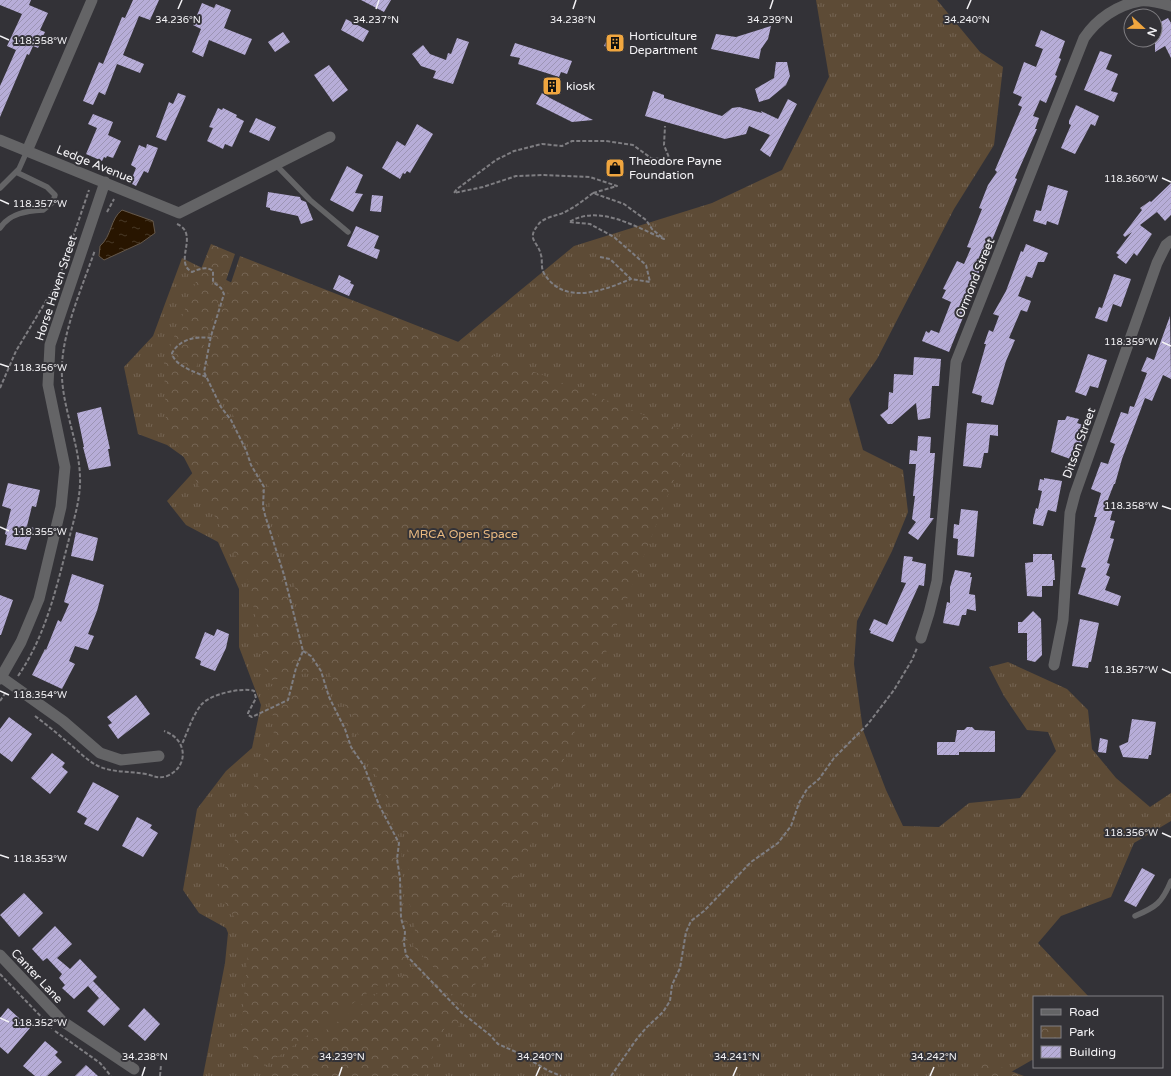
<svg xmlns="http://www.w3.org/2000/svg" width="1171" height="1076" font-family="'Varela Round',sans-serif">
<style>
.grass{fill:url(#grass-tufts)}
.park{fill:url(#park-crowns)}
.water{fill:url(#water-ripples);stroke:#65584a}
.building{fill:url(#building-hatch)}
.lines{fill:none;stroke-linecap:round;stroke-linejoin:round}
.path{stroke:#7f7e82;stroke-width:2;stroke-dasharray:4 2;stroke-linecap:butt}
.lane{stroke:#646466;stroke-width:5.5}
.street{stroke:#646466;stroke-width:11}
.ticks{fill:none;stroke:#f4f3f6;stroke-width:1.5}
.labels{text-anchor:middle;dominant-baseline:central;stroke-width:4;stroke-linejoin:round;paint-order:stroke}
.poi-label{font-size:12px;fill:#f4f3f6;stroke:#333237;text-anchor:start}
.street-label{font-size:12px;fill:#f4f3f6;stroke:#333237}
.park-label{font-size:12px;fill:#e9b980;stroke:#333237}
.ticks-label{font-size:10px;text-anchor:middle;fill:#f4f3f6;stroke:#333237;stroke-width:4;stroke-linejoin:round;paint-order:stroke}
</style>
<defs>
<pattern id="grass-tufts" width="24" height="20" patternUnits="userSpaceOnUse"><rect width="24" height="20" fill="#5d4b36"/><path d="M3 7l-1-3M5 7V3M7 7l1-3M15 17l-1-3M17 17v-4M19 17l1-3" fill="none" stroke="#756554"/></pattern>
<pattern id="park-crowns" width="20" height="18" patternUnits="userSpaceOnUse"><rect width="20" height="18" fill="#5d4b36"/><path d="M2 6a3 3 0 1 1 6 0M12 15a3 3 0 1 1 6 0" fill="none" stroke="#756554"/></pattern>
<pattern id="water-ripples" width="26" height="14" patternUnits="userSpaceOnUse"><rect width="26" height="14" fill="#281500"/><path d="M2 4q2-2 4 0t4 0M15 11q2-2 4 0t4 0" fill="none" stroke="#483826"/></pattern>
<pattern id="building-hatch" width="6" height="6" patternUnits="userSpaceOnUse"><rect width="6" height="6" fill="#b7add8"/><path d="M-1 1l2-2M0 6l6-6M5 7l2-2" fill="none" stroke="#9c94b4"/></pattern>
</defs>
<rect width="100%" height="100%" fill="#333237"/>
<path class="grass" d="M816,0H937L980,52L1003,67L994,145L954,209L877,359L849,399L863,450L903,470L908,512L892,551L857,621L854,664L863,730L886,790L903,826L939,827L969,803L1020,798L1056,751L1048,732L1027,730L1004,696L989,667L1008,662L1067,689L1088,710L1092,749L1116,778L1150,807L1171,793V821L1134,843L1111,897L1061,916L1038,943L1089,997H1034V1061L1032,1060L1004,1076H203L225,963L228,933L226,928L199,913L183,890L197,809L226,771L252,748L261,705L239,647V589L218,542L186,525L167,501L198,467L167,445L138,434L124,367L153,336L182,258L418,375L574,246L712,203L782,170L829,77Z"/>
<path class="park" d="M211,244L235,254L194,374L208,386L236,433L254,474L263,489L264,514L281,560L303,645L323,670L267,681L249,582L166,423L164,362Z
M240,256L692,434L468,1003L413,946L415,930L409,900L407,840L377,777L359,745L356,720L336,694L328,666L309,642L287,558L270,513L269,487L259,472L242,430L213,382L201,372Z
M324,676L330,697L350,722L353,747L372,779L401,842L403,901L409,930L406,948L416,958L265,1066L240,1045L249,940L217,890L275,729L268,687Z
M420,963L465,1009L457,1031L445,1027L425,1076H266L270,1070Z
M982,1060L1024,1076H977Z"/>
<path class="water" d="M122,210L153,221L155,233L141,243L104,260L99,256L100,246C112,236 110,219 122,210Z"/>
<path class="building" d="M0,0H31L29,5L48,13L40,30L45,32L38,48L33,46L29,55L27,54L0,117V86L16,50L7,46L22,14L0,5Z
M133,0H159L150,20L139,16L123,55L144,64L140,73L117,64L105,95L99,92L93,105L83,101L99,62L103,64L122,17L125,18Z
M361,0H391L384,12Z
M202,3L214,8L216,4L231,10L224,28L252,39L245,55L209,40L203,57L192,52L201,29L193,25Z
M1168,18L1171,23V58L1165,46L1155,52V25Z
M346,19L369,31L363,42L341,30Z
M771,26L768,39L761,49L759,59L711,49L716,34L736,37Z
M1041,30L1065,41L1059,58L1061,59L1055,75L1057,76L1046,103L1040,100L1033,116L1039,118L1035,129H1037L1015,178L1017,179L962,314L964,315L949,352L922,341L926,331L929,333L931,330L939,333L951,302L942,298L946,290L943,289L957,261L964,264L971,248L967,247L982,209L979,208L988,185L997,172L995,170L1022,107L1018,105L1022,97L1013,93L1024,62L1036,67L1043,49L1035,46Z
M283,32L290,42L275,52L268,42Z
M609,35L622,41L618,51L604,46Z
M457,38L469,42L453,84L433,78L436,71L421,66L412,54L423,45L430,54L446,60L448,53L451,54Z
M515,43L572,61L567,74L561,72L559,77L518,64L520,58L510,56Z
M1100,51L1112,55L1106,69L1118,74L1111,91L1118,93L1114,102L1084,90Z
M776,62H787L790,76L786,85L769,99L759,102L755,89L774,78Z
M329,65L348,90L333,102L314,75Z
M653,91L664,95V98L722,116L732,108L739,107L762,113L761,111L778,119L788,99L797,104L770,157L760,150L770,135L749,126L746,134L725,139L645,116Z
M178,93L186,96L166,141L156,137L169,102L173,104Z
M542,93L550,98L593,120L572,122L536,104Z
M1076,105L1099,116L1095,126L1091,124L1075,154L1061,148L1071,125L1069,124V121Z
M218,108L222,110L223,108L237,115L236,117L244,121L232,147L225,144L223,149L207,141L213,128L209,127Z
M93,114L113,122L108,135L121,141L113,158L107,156L106,158L104,157L102,161L86,154L97,128L88,124Z
M256,118L276,127L269,141L249,132Z
M417,124L433,134L410,173L407,171L405,174L403,173L400,179L382,168L397,141L405,146Z
M147,144L158,148L148,173L144,171L136,186L130,183L136,168L131,165L139,145L146,148Z
M347,166L363,175L355,193L363,194L353,212L330,200Z
M1171,183V215L1165,221L1157,212L1140,225L1152,234L1137,256L1134,253L1126,264L1117,257L1119,255L1116,253L1132,232L1125,237L1123,235L1142,210L1140,208L1150,201L1151,202Z
M1048,185L1068,191L1058,225L1047,221L1046,225L1033,221L1036,210L1041,211Z
M268,192L300,197L301,200L306,202L313,220L301,224L298,216L270,210V208L266,207Z
M372,195L383,196L381,212L370,211Z
M356,226L379,236L374,248L380,250L377,259L347,246Z
M1026,244L1048,253L1044,262H1038L1032,278L1026,276L1018,296L1031,301L1027,312L1021,310L1009,338L1015,340L1006,361L993,405L981,402L982,396L972,393L986,344H984L989,330L993,332L999,316L993,314L1006,291L1021,251L1023,252Z
M1114,274L1131,279L1121,307L1113,304L1107,322L1095,318L1099,307L1102,308Z
M339,275L351,281L350,283L354,285L349,296L333,289Z
M1170,316L1171,379L1163,375L1152,401L1145,398L1122,459L1115,484H1114L1105,507L1113,509L1110,520L1115,521L1110,538L1114,539L1107,563L1110,564L1106,575L1110,577L1105,590L1121,596L1118,606L1078,594L1086,568L1081,567L1097,517H1094L1101,493L1091,489L1101,462L1108,464L1115,444L1110,442L1121,412L1128,414L1130,406L1134,407L1147,373L1141,371L1147,357L1154,360Z
M1088,354L1107,360L1098,388L1090,386L1086,396L1075,392Z
M914,357L941,359L939,386H932L930,418L918,420L916,403L892,424H888L880,415L888,409L889,392L893,393L894,374L913,375Z
M101,407L110,449H108L111,466L89,470L83,447H84L77,413Z
M1067,416L1079,419L1077,423L1086,426L1081,445L1079,444L1077,450L1076,449L1073,460L1051,452L1058,420H1065Z
M967,423L998,425V436L990,435L988,453H984L981,468L963,466Z
M918,436L931,437L930,453H935L930,518H934L918,540L908,533L916,522L912,519L915,496H913L916,464H909L910,450L917,451Z
M1044,478L1062,481L1056,512L1048,510L1043,526L1033,524V520L1036,508L1038,509L1042,491L1038,490L1040,479L1044,480Z
M8,483L40,490L36,507L32,506L27,526L34,528L26,550L5,545L7,535L5,534L11,509L2,506Z
M961,509L978,511L974,557L957,555L958,539L953,538L954,524L959,525Z
M76,532L98,538L93,561L71,556Z
M1033,554H1052V560H1054L1055,580H1053V586H1042V597L1027,596L1025,563L1033,562Z
M904,556L913,557L912,561L926,564L924,586L919,585L893,642L870,633L871,631L869,630L874,619L887,625L906,583L901,582Z
M955,570L971,573L970,577H972L969,594L975,595L976,611L967,609L966,615H962L959,626L943,623L947,602L950,603V587Z
M72,574L104,585L97,611L88,634L94,636L88,650L75,646L69,661L75,664L62,689L32,675L45,649L46,650L58,620L61,622L69,604L64,602Z
M0,595L13,600L1,635H0Z
M1033,611L1041,619L1042,655L1035,662L1027,660V633H1018V622H1022Z
M1080,619L1099,623L1091,662H1089L1088,668L1072,666Z
M217,629L229,634L226,648L215,671L200,665L201,661L195,658L205,632L214,636Z
M136,695L150,714L118,739L108,725L112,723L107,717Z
M9,717L32,734L12,762L0,753V729Z
M1132,719L1156,722L1151,755H1149L1148,759L1123,757L1119,746L1128,742Z
M967,727H972L975,730L995,731V752H959V755H937V742H955L957,730H964Z
M1100,738L1108,740L1106,753L1098,752Z
M52,753L65,763L62,767L68,772L50,794L31,778Z
M93,782L119,796L98,831L84,824L87,818L77,812Z
M137,817L152,825L150,828L158,833L143,857L122,846Z
M1142,868L1155,875L1136,907L1124,901Z
M24,893L43,913L19,937L0,915Z
M55,926L72,944L57,958L70,969L80,959L97,977L93,981L120,1009L104,1026L87,1011L99,998L88,986L74,999L62,988L65,985L59,978L62,974L47,958L43,961L32,949Z
M8,1008L30,1028L8,1054L0,1047V1018Z
M144,1008L160,1024L145,1041L128,1026Z
M45,1041L58,1052L55,1055L62,1062L47,1076H35L23,1066Z
M86,1065L98,1076H75Z"/>
<g class="lines">
<path class="path" d="M593,193C584,200 575,207 565,212C557,216 543,217 538,225C526,240 538,241 541,255C543,262 540,268 545,275C566,306 604,290 631,279
M107,212L114,199
M177,224C200,234 173,262 192,272C199,269 207,266 213,271V282L221,288L224,294L211,336L204,372L221,407L231,420L246,450L251,465L264,487L263,506L265,515L284,575L303,651L296,668L288,700L252,717L248,715V713L256,698L254,691C242,687 211,694 202,704C193,714 188,731 182,744
M600,257L610,259L631,279L650,282L646,265L614,237L590,224L569,222C599,204 636,227 664,239L652,229L646,220L624,204L593,193L617,186L590,177L544,175L516,176L483,187L454,193L457,189L496,160L514,151L542,144L562,146L572,141H606L633,145L651,158L670,160L664,145L665,126
M206,377C196,372 174,366 172,353C180,339 196,336 211,338
M0,388L16,351L58,281L89,190
M303,651L311,656L321,671L329,697L345,729L351,747L364,766L379,805L399,843L397,859L400,878L401,918L405,932L404,943L406,955L462,1013L490,1035L498,1044L516,1052L549,1071L561,1076
M18,676C46,635 56,589 68,543C73,522 81,499 80,477C79,440 60,404 62,366C63,330 83,285 95,250
M0,701L6,692
M35,716C47,725 59,735 71,745C79,752 88,761 98,766C114,773 129,771 146,774C154,776 159,779 167,776C189,767 188,739 164,731
M0,974L52,1028
M55,1031L100,1063L111,1076
M160,1076L161,1065
M611,1076L636,1040L646,1028L663,1012L670,1001L672,985L680,968L686,932L691,921L704,911L751,862L778,843L791,826L799,803L807,789L819,779L834,758L868,724L894,690L912,660L917,648"/>
<path class="lane" d="M276,165L310,200L348,232
M0,188L19,169L27,151
M0,228C10,213 27,211 43,210L53,202L55,195L47,187L16,172
M1135,916C1156,907 1162,903 1171,881"/>
<path class="street" d="M0,140L179,213L330,137
M27,151L92,0
M921,638L929,613L937,581L956,362L1084,38C1097,19 1117,5 1140,1C1151,0 1161,3 1171,6
M1054,665L1063,620L1070,513L1075,494L1157,263L1166,245L1171,241
M1,677L63,721L100,753L121,760L159,756
M0,679L21,642L39,599L61,507L65,467L48,385L50,345L105,182
M0,955L62,1021L134,1069"/>
</g>
<path class="ticks" d="M178,9L182,0M376,9L379,0M573,9L576,0M770,9L773,0M967,9L971,0M0,36L9,40M1162,178L1171,182M0,200L9,204M1162,342L1171,346M0,364L9,367M1162,506L1171,509M0,527L9,531M1162,669L1171,673M0,691L9,695M1162,833L1171,837M0,855L9,858M0,1018L9,1022M142,1076L145,1067M339,1076L342,1067M536,1076L540,1067M733,1076L737,1067M930,1076L934,1067"/>
<defs>
<g id="building-square" transform="scale(1)"><rect x="-9" y="-9" width="18" height="18" rx="4" fill="#f0a63f" stroke="#333237"/><path d="M-4-6H4V6H1V3H-1V6H-4ZM-2.5-4.3h1.7v1.8h-1.7ZM.8-4.3h1.7v1.8H.8ZM-2.5-1h1.7V.8h-1.7ZM.8-1h1.7V.8H.8Z" fill="#111"/></g>
<g id="shop-square" transform="scale(1)"><rect x="-9" y="-9" width="18" height="18" rx="4" fill="#f0a63f" stroke="#333237"/><path d="M-5-2.5h2.3a2.7 3.5 0 0 1 5.4 0H5L5.5 6h-11ZM-1.5-2.5h3a1.5 2.3 0 0 0-3 0Z" fill="#111"/></g>
</defs>
<g fill-rule="evenodd">
<use href="#building-square" x="615" y="43"/>
<use href="#building-square" x="552" y="86"/>
<use href="#shop-square" x="615" y="168"/>
</g>
<g class="labels">
<g class="poi-label">
<text x="629" y="36">Horticulture<tspan x="629" dy="14">Department</tspan></text>
<text x="566" y="86">kiosk</text>
<text x="629" y="161">Theodore Payne<tspan x="629" dy="14">Foundation</tspan></text>
</g>
<g class="street-label">
<text transform="translate(95 164) rotate(22)">Ledge Avenue</text>
<text transform="translate(975 278) rotate(-68)">Ormond Street</text>
<text transform="translate(56 288) rotate(-72)">Horse Haven Street</text>
<text transform="translate(1079 443) rotate(-70)">Ditson Street</text>
<text transform="translate(37 976) rotate(47)">Canter Lane</text>
</g>
<g class="park-label">
<text x="463" y="534">MRCA Open Space</text>
</g>
</g>
<g class="ticks-label">
<text x="178" y="23">34.236°N</text>
<text x="573" y="23">34.238°N</text>
<text x="770" y="23">34.239°N</text>
<text x="967" y="23">34.240°N</text>
<text x="376" y="23">34.237°N</text>
<text x="40" y="44">118.358°W</text>
<text x="1131" y="182">118.360°W</text>
<text x="40" y="207">118.357°W</text>
<text x="1131" y="345">118.359°W</text>
<text x="40" y="371">118.356°W</text>
<text x="1131" y="509">118.358°W</text>
<text x="40" y="535">118.355°W</text>
<text x="1131" y="673">118.357°W</text>
<text x="40" y="698">118.354°W</text>
<text x="1131" y="836">118.356°W</text>
<text x="40" y="862">118.353°W</text>
<text x="40" y="1026">118.352°W</text>
<text x="145" y="1060">34.238°N</text>
<text x="342" y="1060">34.239°N</text>
<text x="540" y="1060">34.240°N</text>
<text x="737" y="1060">34.241°N</text>
<text x="934" y="1060">34.242°N</text>
</g>
<rect x="1033" y="996" width="130" height="72" fill="#333237" stroke="#807f83"/>
<rect x="1041" y="1009" width="20" height="6" fill="#646466" stroke="#807f83"/>
<text x="1069" y="1016" font-size="12" fill="#f4f3f6">Road</text>
<rect x="1041" y="1026" width="20" height="12" fill="url(#park-crowns)" stroke="#807f83"/>
<text x="1069" y="1036" font-size="12" fill="#f4f3f6">Park</text>
<rect x="1041" y="1046" width="20" height="12" fill="url(#building-hatch)" stroke="#807f83"/>
<text x="1069" y="1056" font-size="12" fill="#f4f3f6">Building</text>
<g transform="translate(1143 28) rotate(112)"><circle r="19" fill="#333237" stroke="#807f83"/>
<path d="M0-3L7 15L0 10L-7 15Z" fill="#f0a63f"/>
<text y="-6" font-size="11" font-weight="bold" text-anchor="middle" fill="#f4f3f6">N</text>
</g>
</svg>
